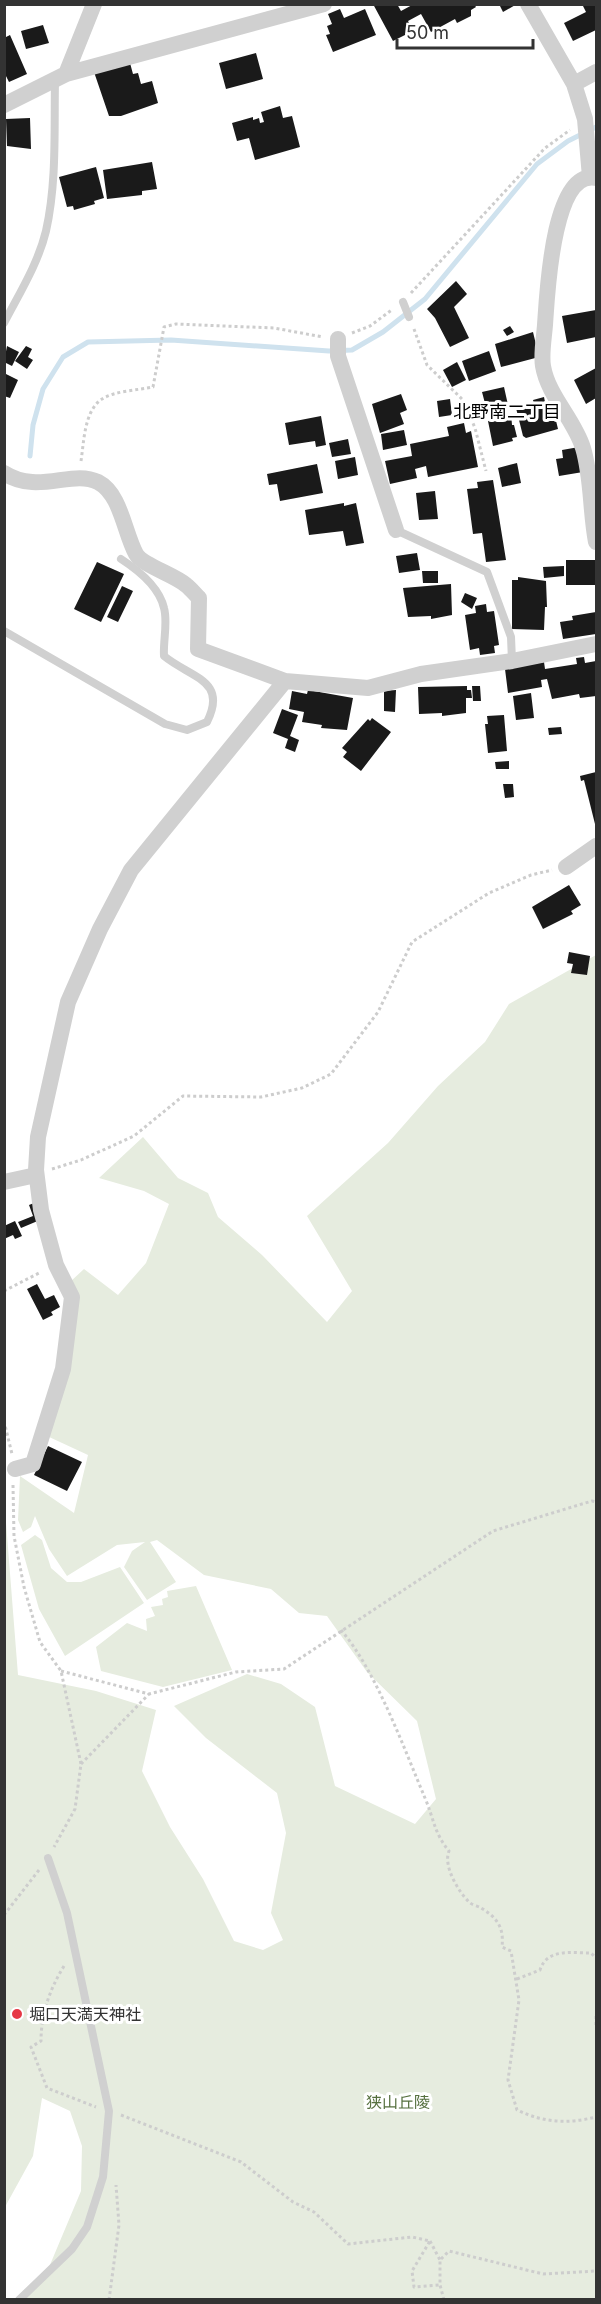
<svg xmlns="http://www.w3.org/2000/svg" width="601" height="2304" font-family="Inter,'Noto Sans JP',sans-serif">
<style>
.green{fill:#e6ecdf}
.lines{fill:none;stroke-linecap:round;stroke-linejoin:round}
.stream{stroke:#cfe2ee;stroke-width:5}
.building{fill:#1a1a1a}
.path{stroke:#cdcdcd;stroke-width:3;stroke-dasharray:3 3;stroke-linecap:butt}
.service{stroke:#d0d0d0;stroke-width:8}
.minor{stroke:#d0d0d0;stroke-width:16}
.poi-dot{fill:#e63946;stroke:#fff;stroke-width:2}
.labels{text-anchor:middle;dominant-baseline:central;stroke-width:6;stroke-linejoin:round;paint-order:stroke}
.poi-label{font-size:16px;fill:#333;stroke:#fff;text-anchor:start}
.park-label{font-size:16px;fill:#56703f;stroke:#fff}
.neighbourhood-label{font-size:18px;fill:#000;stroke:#fff}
</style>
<rect width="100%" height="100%" fill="#fff"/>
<path class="green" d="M596,955V2299H17L47,2272L81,2191L82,2146L70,2111L42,2098L33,2156L5,2207L4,1497L18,1675L96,1691L156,1710L142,1771L170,1827L203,1879L234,1941L263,1950L283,1940L271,1913L286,1833L277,1793L206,1738L174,1706L247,1674L281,1684L315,1707L335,1786L415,1824L436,1799L417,1721L367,1672L327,1616L299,1613L271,1589L204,1575L157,1540L150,1542L176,1582L147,1600L124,1567L132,1551L145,1542L117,1545L67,1576L49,1549L35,1516L31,1527L23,1532L18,1520L20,1476L74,1513L88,1455L47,1436L70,1282L84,1269L118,1295L146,1263L169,1204L144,1191L99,1178L143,1137L178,1178L208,1193L218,1217L262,1255L327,1322L352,1291L307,1216L388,1143L438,1086L485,1042L509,1004Z
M35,1535L42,1540L51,1568L67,1582H81L120,1567L144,1603L65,1656L39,1609L21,1545Z
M196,1586L232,1670L163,1687L101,1671L96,1647L127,1623L147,1631L146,1619L155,1616L151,1607L163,1605L162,1599L168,1597L167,1591Z"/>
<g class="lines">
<path class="stream" d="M30,456L33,425L43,389L63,357L88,342L171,340L329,351L352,350L383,332L425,299L537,164L568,141L596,127"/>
</g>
<path class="building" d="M373,4H397L401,11L414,4H474L476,7L471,10V16L457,23L455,19L431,32L421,14L408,21L413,31L393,41Z
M499,4H517L503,12Z
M582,4H596V30L573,41L564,23L586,12Z
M340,9L344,18L365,9L376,35L333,52L326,35L330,34L327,26L332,24L328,14Z
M43,25L49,43L26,49L21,31Z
M10,35L27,74L9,82L4,72V38Z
M256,53L263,79L226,89L219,63Z
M130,63L133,74L138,73L141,84L152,81L158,103L121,116H109L94,72Z
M280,106L283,118L292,116L300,147L255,160L249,138L237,141L232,123L253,117V120L259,118L260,123L264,122L261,112Z
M30,118L31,149L7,146L6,119Z
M152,162L157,189L142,191V195L107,199L103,170Z
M96,167L104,198L94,201L95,204L74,210L73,206L67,207L59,177Z
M456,281L467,294L454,307L469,338L450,347L435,318L427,309Z
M596,310V337L567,343L562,316Z
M510,326L514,332L507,336L503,330Z
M533,332L539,357L501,367L495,344Z
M7,346L19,352L12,366L4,362Z
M26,346L32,349L28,357L33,360L27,369L15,361Z
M489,351L496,371L469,381L462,361Z
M457,362L466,380L452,387L443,370Z
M596,368V398L586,404L574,380Z
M4,373L18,380L10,398L4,396Z
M504,387L508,405L487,411L482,392Z
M401,394L407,410L400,413L404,424L380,433L372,404Z
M544,397L545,402L551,400L558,429L526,438L523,436L516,408L534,404L533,400Z
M450,399L452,415L439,417L437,401Z
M511,413L512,425H514L517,437L512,438L513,441L493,446L488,421L493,420V417Z
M321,416L326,445L316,447L315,441L289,445L285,423Z
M464,423L466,433L471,431L478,467L428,477L426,466L415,469L417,478L390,484L385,461L412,456L410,444L449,436L447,427Z
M404,430L407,445L383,450L381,434Z
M348,439L351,454L332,457L329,443Z
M579,447L583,472L559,476L556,459L563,458L562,450Z
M355,457L358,475L338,479L335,461Z
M517,463L521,483L502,487L498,468Z
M317,464L323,493L280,501L277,484L269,485L267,474Z
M493,480L506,560L486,562L482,533L473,534L467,489L478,488L477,482Z
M435,491L438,519L419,520L416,493Z
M344,503V506L356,503L364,543L346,546L343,531L309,535L305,510Z
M417,553L420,570L399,573L396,556Z
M566,560H596V585H566Z
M97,562L124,574L101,622L74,609Z
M564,566V576L544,578L543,567Z
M422,571H438V583H423Z
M518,577L546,581L547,607H545L544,630L512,629V580H518Z
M451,584L452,615L431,619V616L408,617L403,588Z
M122,586L133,591L118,622L107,617Z
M465,593L477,598L472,609L461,602Z
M486,604L487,612L494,611L499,645L494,646L495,653L480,655L479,648L470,650L465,615L476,613L475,606Z
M596,612V634L563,639L560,622L573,620L572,616Z
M584,657L585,663L596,661V696L580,698L579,694L552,699L547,679L541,680L542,687L508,693L505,669L544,662L545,669L577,664L576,658Z
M467,686V690H471L472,698H466V713L442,716V713L419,714L418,687Z
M472,686H480L481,701H473Z
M308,690L353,698L347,730L321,728L322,725L302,722L304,712L289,709L292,691L307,694Z
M396,690L395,712L384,711V691Z
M531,693L534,718L516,720L513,696Z
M282,709L298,715L290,736L299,740L295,752L285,748L288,739L273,733Z
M504,715L507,751L488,753L485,724H488L487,716Z
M372,718L391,732L361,771L343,757L347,752L342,748L368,719L370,721Z
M561,727L562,734L549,735L548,728Z
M509,761V769H496L495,762Z
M596,772V828L584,780L581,781L580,776Z
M503,784H513L514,797L505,798Z
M569,885L581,905L571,911L573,914L543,929L532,907Z
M569,952L590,956L587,975L571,973L573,964L567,963Z
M34,1203L40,1220L21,1228L18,1222L33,1216L29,1205Z
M15,1221L22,1236L15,1239L13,1235L4,1239V1226Z
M37,1284L45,1299L54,1295L60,1307L51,1312L53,1315L43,1320L27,1289Z
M48,1446L82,1462L67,1491L34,1475Z"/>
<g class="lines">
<path class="path" d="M411,293L545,148L570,130
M414,329L427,365L463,400L475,428L486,471
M352,333L370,326L393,309
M81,461C84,442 84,411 102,399C114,391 139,390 153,387L164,327L176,324L274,328L323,337
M52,1169L81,1160L134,1136L183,1096L261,1097L302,1088L331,1074L378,1012L412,942L489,893L531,875L552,870
M4,1291L41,1272
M4,1421L12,1454
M13,1485L14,1536L24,1587L40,1642L61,1671L81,1764L75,1809L54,1847
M341,1630C376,1671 403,1746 425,1798C434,1819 434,1833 449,1851C443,1866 458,1891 469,1902C472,1905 478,1906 481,1908C498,1918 504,1928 502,1947L511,1951L519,2000L508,2080L517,2110C545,2123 567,2124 596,2117
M61,1671L149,1694L236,1672L284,1669L493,1531L592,1501L596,1502
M81,1764L149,1694
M4,1915L39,1870
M64,1966C50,1989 41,2013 41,2041L31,2047L47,2088L96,2107
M517,1979L540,1970C547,1948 572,1953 591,1953L596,1958
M596,2016V2028
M121,2115L241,2162L293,2202L314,2212L348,2244L412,2237L430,2241L412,2271L414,2287L440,2285
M430,2241L440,2260
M109,2300L119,2225L116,2185
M444,2300L440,2285V2260L449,2251L543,2274L596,2271"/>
<path class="service" d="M403,302L409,317
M4,323C19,294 38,264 46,231C57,182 54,130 55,80
M396,530L487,572L511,637L512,661
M4,631L165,724L187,730L207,722C228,680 191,678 164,656C163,641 168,622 164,608C159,586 138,570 121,559
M19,2300L72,2249L87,2227L103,2177L109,2111L67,1913L48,1858"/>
<path class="minor" d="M528,4L574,84L585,119L590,177
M66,74L94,4
M574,84L596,72
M4,105L66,74L324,4
M596,178C552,168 547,298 545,325C544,338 541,354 543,366C548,396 574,419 583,448C592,478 590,511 596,542
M338,339V356L396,530
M4,473C38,495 72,469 98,482C121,494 124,532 136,554C142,565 175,575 186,585C191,589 195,594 199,598L198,649L285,681L368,688L421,674L512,661L596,644
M566,867L596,846
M4,1182L36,1175
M15,1469L33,1464L63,1369L72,1297L56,1265L41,1210L36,1170L38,1137L68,1002L100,929L131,870L285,681"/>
</g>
<circle class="poi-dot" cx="17" cy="2014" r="6"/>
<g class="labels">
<g class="poi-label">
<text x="29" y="2014">堀口天満天神社</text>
</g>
<g class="park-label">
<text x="398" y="2102">狭山丘陵</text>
</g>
<g class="neighbourhood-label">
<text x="507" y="411">北野南二丁目</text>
</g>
</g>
<rect width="601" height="2304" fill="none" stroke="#333333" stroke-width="12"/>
<path d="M397 39v9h136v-9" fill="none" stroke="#333333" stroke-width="3"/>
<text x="406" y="39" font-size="18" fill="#333333" stroke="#ffffff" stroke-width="4.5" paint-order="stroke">50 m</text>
</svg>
